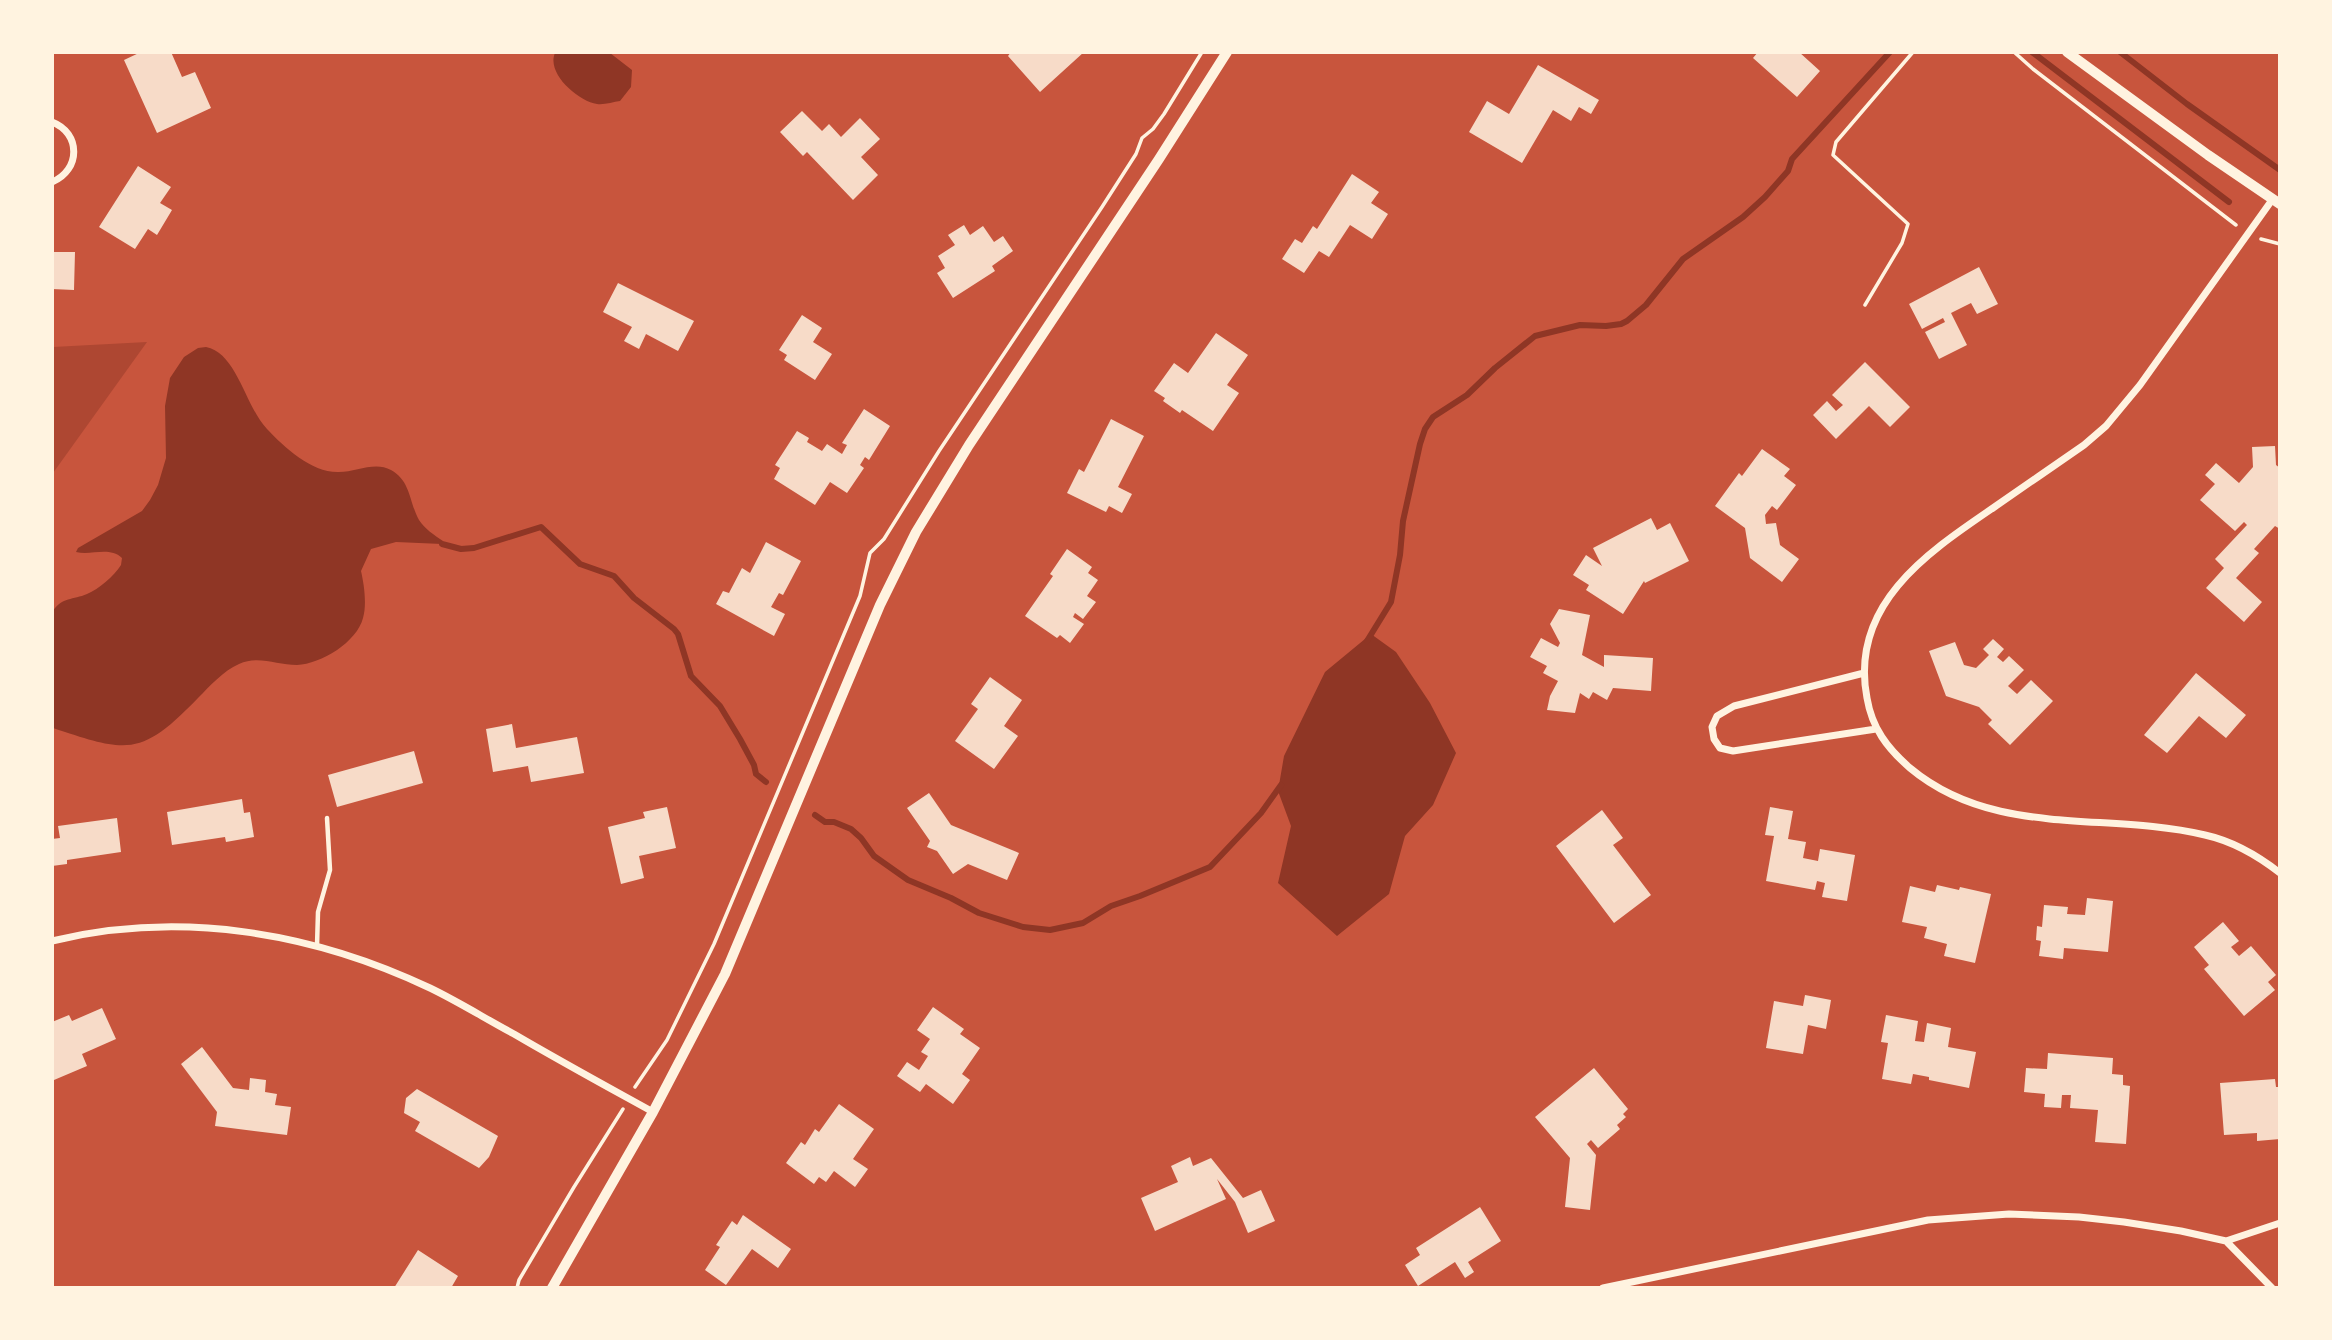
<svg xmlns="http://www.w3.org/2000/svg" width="2332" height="1340" font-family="'Varela Round',sans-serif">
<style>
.green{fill:#ae4732}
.water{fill:#8f3625}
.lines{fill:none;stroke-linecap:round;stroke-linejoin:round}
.stream{stroke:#8f3625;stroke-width:6}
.building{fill:#f7dbc8}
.path{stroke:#fff3e0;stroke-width:3.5}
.service{stroke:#fff3e0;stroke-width:4.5}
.minor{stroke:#fff3e0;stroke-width:7}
.tertiary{stroke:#fff3e0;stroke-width:10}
</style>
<rect width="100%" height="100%" fill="#c8553d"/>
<path class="green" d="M147,342L53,473V347Z"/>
<path class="water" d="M555,53H610L632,70L631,87L620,101C613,102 604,105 597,104C578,101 546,73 555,53Z
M206,347C237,353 245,406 267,429C285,448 312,473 339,472C356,472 375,461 391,470C411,481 409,502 419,520C425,529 434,535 443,541L442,544L396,542L371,549L361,571C364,584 367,604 363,618C357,642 321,664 297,665C277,665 258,655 239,664C223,671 210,686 198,698C141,757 128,753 53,728V611C62,597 73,600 87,594C99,589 114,576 121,565L122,558C109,546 91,556 76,552L78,548L142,511L150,500L158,485L166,458L165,406L170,378L184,357L198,348Z
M1371,634L1396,652L1430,703L1456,753L1433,805L1405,836L1389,894L1337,936L1278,883L1291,826L1278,791L1284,756L1325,672Z"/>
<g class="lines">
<path class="stream" d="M2032,52L2229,202
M2120,52L2187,104L2280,170
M442,544L461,549L474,548L541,527L580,564L614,576L634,598L674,629L678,634L691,676L720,706L740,739L754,765L756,774L766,782
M1367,641L1391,602L1400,555L1403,521L1420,444L1425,429L1433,417L1467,395L1495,368L1535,336L1580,325L1606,326L1621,324L1627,321L1646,305L1683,259L1743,217L1765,197L1788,171L1792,159L1890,52
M815,815L825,822H834L851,829L861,838L874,856L908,880L951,898L979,913L1023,927L1050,930L1083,923L1111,906L1140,896L1210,867L1261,813L1281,785"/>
</g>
<path class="building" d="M141,52H171L182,77L195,72L211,108L157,133L124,60Z
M1011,52H1084L1040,92L1008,56Z
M1758,52H1799L1820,71L1797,97L1753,58Z
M1538,65L1599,100L1591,114L1579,107L1571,121L1553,110L1522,163L1469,132L1487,101L1509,114Z
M802,111L822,131L829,124L841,137L860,118L880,139L861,157L878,175L853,200L807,152L803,156L780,132Z
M138,166L171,187L160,203L172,210L157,235L148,229L135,249L99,227Z
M1352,174L1379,192L1371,203L1388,214L1372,239L1350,225L1329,257L1319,251L1304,273L1282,259L1295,239L1302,243L1313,226L1317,229Z
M964,225L970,235L983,226L994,242L1003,236L1013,251L992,266L995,271L953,298L937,273L945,268L938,256L955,245L948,235Z
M52,252H75L74,290L52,289Z
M1979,267L1998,304L1977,314L1971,303L1951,313L1967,345L1939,359L1925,332L1945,322L1943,318L1922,329L1909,304Z
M618,283L694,321L678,351L646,334L639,349L624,341L632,327L603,312Z
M802,315L822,328L813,342L832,354L815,380L784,360L787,355L779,350Z
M1216,333L1248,355L1227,385L1239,393L1213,431L1182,410L1180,413L1163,401L1165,398L1154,391L1174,363L1188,373Z
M1865,362L1910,407L1890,427L1869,406L1836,439L1813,415L1827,401L1836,411L1843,405L1832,395Z
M864,409L890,426L869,460L865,457L860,465L864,468L847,493L830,482L815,505L774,479L780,468L775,465L797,431L809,438L807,442L822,451L827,444L842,454L847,445L842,443Z
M1111,419L1144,436L1118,487L1132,494L1122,513L1109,506L1106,512L1067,493L1079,469L1084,472Z
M2275,446L2276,465L2280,468V529L2275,526L2254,549L2259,553L2236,578L2262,602L2244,622L2206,588L2224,568L2215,559L2247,525L2244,522L2235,531L2200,500L2215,484L2205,475L2216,463L2239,483L2253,467L2252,447Z
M1762,449L1790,469L1784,476L1796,485L1777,510L1772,506L1765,515L1766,524L1776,523L1780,545L1799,559L1782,582L1750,558L1745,528L1715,506L1739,473L1742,476Z
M1651,518L1657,530L1670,523L1689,561L1645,583L1644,581L1623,614L1586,590L1589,585L1573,575L1586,555L1602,566L1593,548Z
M766,542L801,561L783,595L779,593L771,607L785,614L774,636L716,604L723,591L729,593L742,568L750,573Z
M1067,549L1092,567L1088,573L1098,580L1087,596L1096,602L1083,619L1075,613L1073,617L1084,624L1070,643L1060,635L1057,638L1025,616L1053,576L1050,574Z
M1559,609L1590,615L1582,655L1604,667V655L1653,658L1651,691L1613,688L1607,700L1593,692L1589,699L1580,693L1575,713L1547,710L1550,696L1558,681L1543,673L1547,666L1530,657L1541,638L1558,647L1560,643L1550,624Z
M1993,639L2004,649L1997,657L2003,662L2009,656L2024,670L2008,686L2017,694L2031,680L2053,701L2010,745L1988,724L1992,720L1979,707L1946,696L1929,651L1955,642L1964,665L1976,668L1989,655L1983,649Z
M2196,673L2246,715L2226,738L2199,716L2167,753L2144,735Z
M990,677L1022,700L1004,726L1018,736L994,769L955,741L978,709L971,704Z
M512,724L516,748L577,737L584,773L531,782L528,766L493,772L486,729Z
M414,751L423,783L337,807L328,775Z
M929,793L951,825L1019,853L1007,880L968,864L953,874L937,851L927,847L930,841L907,808Z
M242,799L244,813L250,812L254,837L226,842L225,837L172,845L167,812Z
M667,807L676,848L639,856L644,878L621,884L608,827L645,818L643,812Z
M1770,807L1793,811L1788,839L1806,842L1803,858L1818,861L1820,849L1855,855L1847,901L1822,897L1825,883L1817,881L1815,890L1766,881L1774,836L1765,835Z
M1602,810L1623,838L1613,845L1651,895L1614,923L1556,846Z
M117,818L121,852L67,860V864L52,866V839L60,838L58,826Z
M1937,885L1959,890L1960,887L1991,894L1975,963L1944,956L1947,944L1924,938L1927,927L1902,922L1910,886L1935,892Z
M2087,898L2113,901L2108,952L2064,948L2063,959L2039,956L2041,941L2036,940L2037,926L2042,927L2044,905L2068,907L2067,914L2085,915Z
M2223,922L2239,941L2231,947L2239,956L2251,946L2276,975L2268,982L2275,990L2244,1016L2204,969L2209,965L2194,947Z
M1805,995L1831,1000L1826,1029L1808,1025L1803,1054L1766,1048L1774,1001L1803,1006Z
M933,1007L964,1029L960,1034L980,1048L962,1074L970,1080L953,1104L926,1084L920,1092L897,1076L907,1062L919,1070L928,1056L921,1052L930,1039L917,1030Z
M102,1008L116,1039L82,1054L87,1066L54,1080L52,1075V1022L69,1015L72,1021Z
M1886,1015L1918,1021L1915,1041L1924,1042L1927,1023L1951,1028L1948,1047L1976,1052L1969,1088L1929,1080V1077L1913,1074L1911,1084L1882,1079L1888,1043L1881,1042Z
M202,1047L233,1088L249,1090L250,1078L266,1080L265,1092L277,1094L275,1105L291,1107L287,1135L215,1126L217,1112L181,1064Z
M2048,1053L2113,1058L2112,1074L2123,1075V1085L2130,1086L2126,1144L2095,1142L2098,1110L2070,1108L2071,1095H2062L2061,1108L2044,1107L2045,1094L2024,1092L2026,1068L2047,1069Z
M1594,1068L1628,1109L1623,1114L1626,1117L1617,1125L1620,1129L1598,1148L1591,1140L1587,1144L1596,1155L1590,1210L1565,1207L1570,1158L1535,1117Z
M2275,1079L2276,1087H2280V1139L2257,1141V1133L2224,1135L2220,1083Z
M417,1089L498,1136L489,1157L479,1168L415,1131L420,1122L404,1113L406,1098Z
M839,1104L874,1129L853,1159L868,1169L855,1187L834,1171L826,1182L819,1177L814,1184L786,1163L801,1142L805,1145L815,1129L819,1132Z
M1190,1157L1193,1166L1211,1158L1243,1198L1261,1190L1275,1221L1248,1233L1235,1202L1217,1179L1226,1199L1155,1231L1141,1198L1178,1182L1171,1166Z
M1480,1207L1501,1241L1468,1262L1474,1272L1465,1278L1455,1262L1418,1286L1405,1265L1420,1255L1416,1248Z
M743,1215L791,1249L778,1268L752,1249L726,1285L705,1270L720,1247L716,1245L732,1221L737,1225Z
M418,1250L458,1276L451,1288H394Z"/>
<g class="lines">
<path class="path" d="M2014,52L2033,69L2236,225
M2261,239L2280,244
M1865,305L1902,243L1908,224L1833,155L1836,142L1913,52
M635,1087L667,1040L714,944L860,596L870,553L884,539L939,451L1102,207L1136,154L1142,138L1153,129L1164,114L1202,52
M517,1288L519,1280L574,1187L623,1109"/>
<path class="service" d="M317,946L318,912L330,870L327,818"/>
<path class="minor" d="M52,122C81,133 81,170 52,182
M2272,200L2140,385L2106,426L2084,445C2054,466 2023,487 1993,508C1927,553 1849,605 1867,698C1872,728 1887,748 1910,768C1995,839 2105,811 2205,835C2232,841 2257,855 2280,873
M1864,673L1734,706L1717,716L1712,727L1714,739L1720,748L1733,751L1876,729
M52,941C180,910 312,932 430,988C459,1002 486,1019 514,1034C560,1061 606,1086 653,1112
M2226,1241L2280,1223
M1603,1288L1928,1220L2009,1214L2079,1217L2124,1222L2181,1231L2226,1241L2272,1288"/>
<path class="tertiary" d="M2067,52L2208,155L2280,204
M552,1288L653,1112L725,974L880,605L916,532L969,445L1159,159L1227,52"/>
</g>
<rect width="2332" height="1340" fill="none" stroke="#fff3e0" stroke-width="108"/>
</svg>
